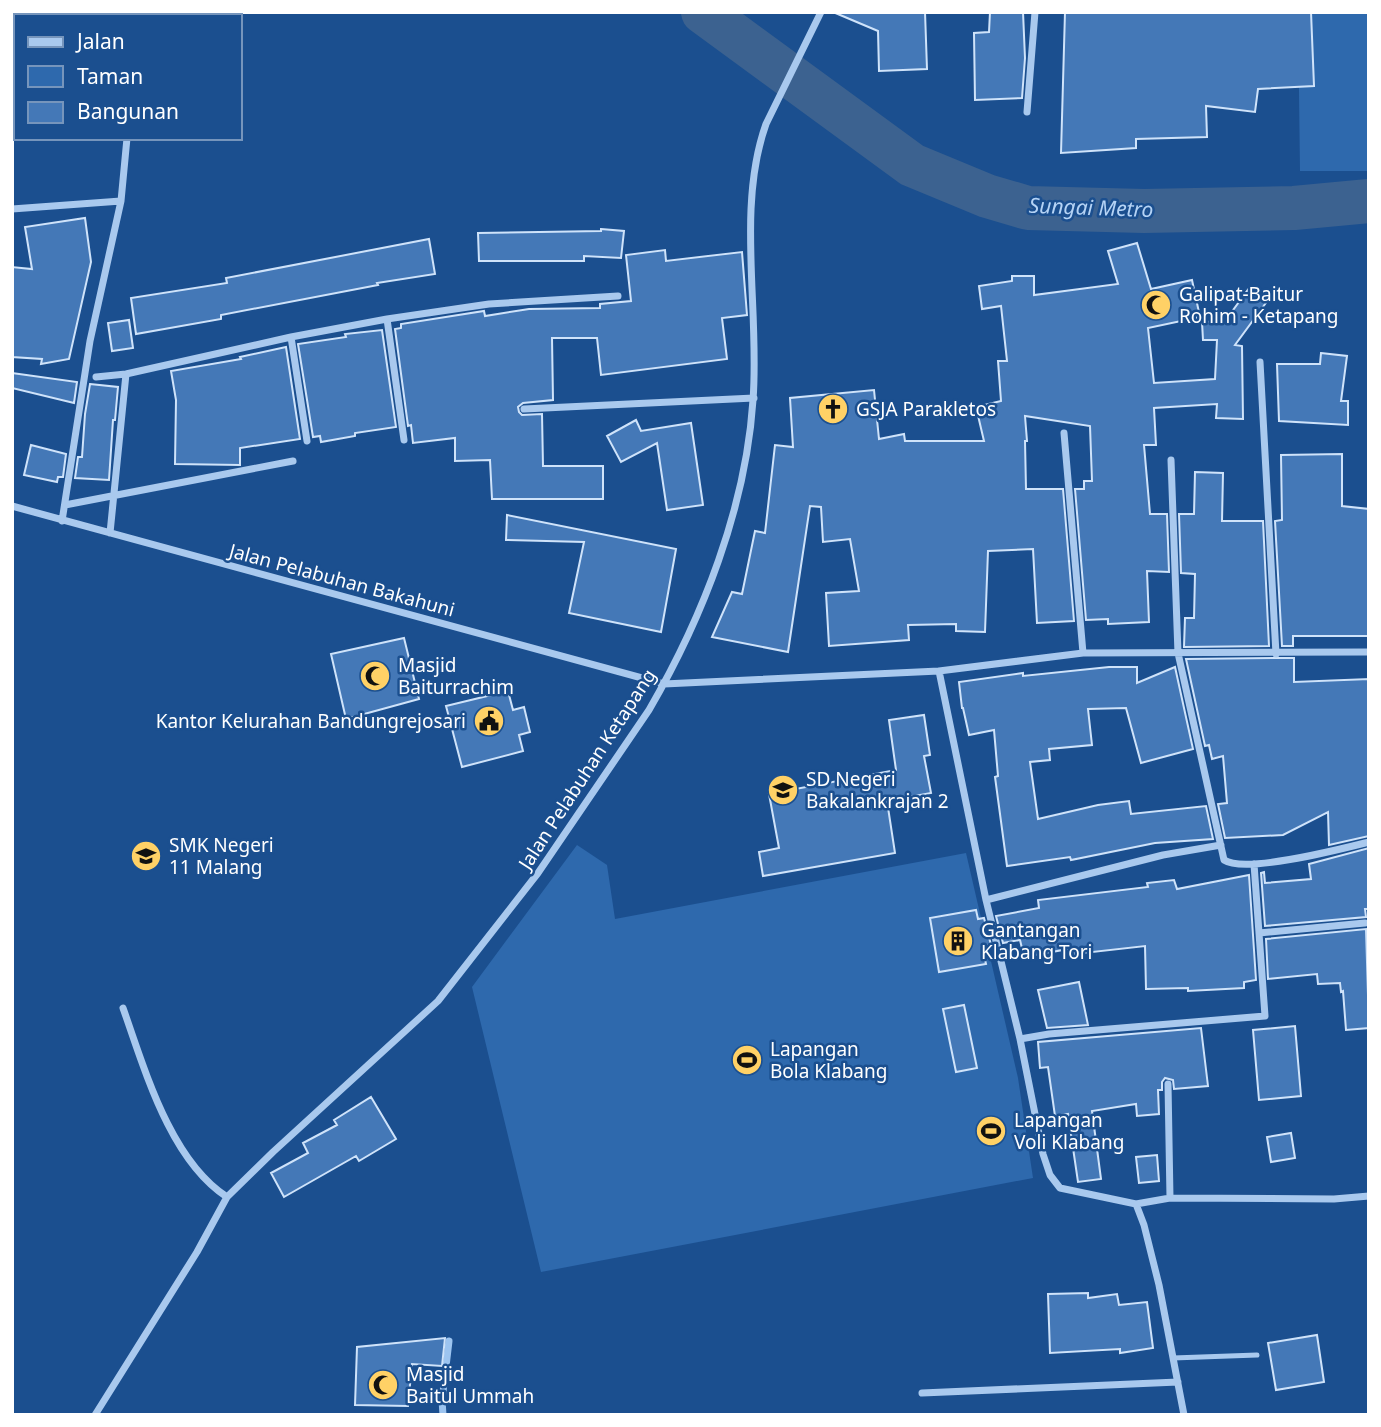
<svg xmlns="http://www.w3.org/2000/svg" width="1381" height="1427" font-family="'Noto Sans',sans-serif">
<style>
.green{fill:#2e69ad}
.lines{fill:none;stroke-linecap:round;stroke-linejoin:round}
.stream{stroke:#9cc4f0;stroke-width:7}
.river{stroke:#3c6290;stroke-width:44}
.building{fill:#4478b7;stroke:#cfe3fa;stroke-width:2}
.service{stroke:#a9c9ee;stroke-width:5}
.minor{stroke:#a9c9ee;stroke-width:7}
.labels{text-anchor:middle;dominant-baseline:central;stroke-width:5;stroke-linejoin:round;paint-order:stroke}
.poi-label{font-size:19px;fill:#fff;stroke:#1b4f8f;text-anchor:start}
.street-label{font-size:19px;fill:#fff;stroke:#1b4f8f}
.water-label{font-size:21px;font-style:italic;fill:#b5d3f5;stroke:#1b4f8f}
</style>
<rect width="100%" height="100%" fill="#1b4f8f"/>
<path class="green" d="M1298,12H1369V171H1300Z
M577,845L607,865L615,919L966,853L1018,1078L1033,1178L541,1272L472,987Z"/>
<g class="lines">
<path class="stream" d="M443,1415L442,1400L449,1341"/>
<path class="river" d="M703,12L912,165L987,196L1028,208L1144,211L1294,208L1369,201"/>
</g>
<path class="building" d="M833,12H925L927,69L879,71L878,31Z
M990,12H1023L1025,58L1022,98L975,100L974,33L989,32Z
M1065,12H1311L1314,86L1258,89L1255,112L1206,106L1207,137L1136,139V148L1061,153Z
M85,218L91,262L69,359L41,364L42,359L12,357V267L32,269L25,227Z
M601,229L624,231L621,258L584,256V261H479L478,233L601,231Z
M429,239L435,274L377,283L378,285L221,315V319L136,334L131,298L227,283L226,278Z
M1137,243L1151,289L1192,280L1200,317L1148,328L1154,383L1215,379L1217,340H1203L1202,322L1225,321L1250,287L1268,300L1235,345L1242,346L1243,419L1216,418L1217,404L1154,408L1156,445H1144L1150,514H1167L1169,572L1147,571L1149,622L1108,624V619L1086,620L1075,489H1084V481H1092L1090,426L1025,416L1027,441H1025L1026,489H1063L1074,621L1037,623L1033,549L988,551L985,632L956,631V624L908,625L909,640L829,646L826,593L859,591L850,539L823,542L821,507L810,506L788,652L712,637L732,592L742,594L755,531L765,533L775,445L793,447L790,398L874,390L879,439L904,434L905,441H984L976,407L1001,401L998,361H1007L1001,306L982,309L979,286L1012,281V276H1034V295L1118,284L1108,251Z
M665,250L666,261L742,252L747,315L722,318L727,359L601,375L597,338H552L553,400L523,403L518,407L519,412L522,415L542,414L543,466H603V499H492L490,460L455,461V438L413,443L411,425L408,426L395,329L401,328V324L484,311L485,316L529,309L600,308V304L631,301L626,255Z
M129,320L133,348L112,351L108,323Z
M382,330L396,427L355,433V436L321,442L320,436L313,437L298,344L346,337L345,334Z
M286,347L300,439L240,448V465L175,464L176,400L171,371L241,359L240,357Z
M1321,353L1347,356L1341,401H1348V425L1279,421L1277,364H1320Z
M12,373L77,382L74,403L12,388Z
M90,384L118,387L115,420H113L109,480L75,478L78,457H82L85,414Z
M636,420L641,431L691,423L703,505L667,510L657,443L621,462L607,436Z
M31,445L66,454L63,477H58L57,482L24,475Z
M1342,454V506L1369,509V636H1293V646H1282L1275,521L1282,520L1281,455Z
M1195,472L1223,473L1222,521H1263L1269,646L1184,647L1185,618H1194L1195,574L1181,573L1179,514H1194Z
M507,515L676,549L661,632L569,613L584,542L506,540Z
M404,638L419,699L346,719L331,654Z
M1272,658H1294V682L1369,679V836L1329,845L1328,812L1283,835L1225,838L1218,804L1227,803L1223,756L1212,759L1209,745L1205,746L1186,659Z
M1109,667H1137V683L1175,667L1193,749L1141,763L1126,708L1088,709L1092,745L1049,749L1050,760L1030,762L1038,819L1098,805L1129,801L1131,814L1206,806L1213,839L1155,843L1071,860L1070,857L1007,866L995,777L998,776L994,730L969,735L963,708H962L959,682L1023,673V676Z
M508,691L513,710L524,707L530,732L519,735L523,751L462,767L446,706Z
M924,715L930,755L924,756L931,793L887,801L895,853L763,876L759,852L779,848L769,794L896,770L889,720Z
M1369,848V909H1365L1366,917L1265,926L1261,873L1264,872L1265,883L1311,879L1309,864Z
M1249,875L1256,980L1244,982V988L1188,991V988L1146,989L1145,946L1075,954L1074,948L1024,957L1020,940L1003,943L996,916L1039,908L1038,900L1148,887L1147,883L1174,880L1177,889Z
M976,910L978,919L984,918L991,945L982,947L986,964L939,972L930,918Z
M1366,929L1369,1028L1346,1030L1343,991L1341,992L1340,983L1318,984L1317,974L1268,979L1266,939Z
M1079,982L1088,1025L1047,1028L1038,990Z
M964,1005L977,1068L956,1072L943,1009Z
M1295,1026L1301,1096L1259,1100L1253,1030Z
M1201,1028L1208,1086L1174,1089L1173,1080L1165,1078L1162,1082V1090H1158L1159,1114L1137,1116L1136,1104L1092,1111L1101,1179L1078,1182L1068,1114L1055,1116L1048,1067L1040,1068L1038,1042Z
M371,1097L396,1139L359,1161L356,1156L284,1197L271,1173L308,1153L303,1143L337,1125L334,1120Z
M1291,1133L1295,1158L1271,1162L1267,1137Z
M1157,1155L1159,1181L1139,1183L1136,1157Z
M1088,1293V1298L1117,1294L1119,1305L1147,1302L1153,1348L1120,1353V1349L1050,1353L1048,1294Z
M1317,1335L1324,1382L1276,1390L1268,1343Z
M445,1338L442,1366L412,1364L408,1406L355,1405L357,1347Z"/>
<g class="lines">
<path class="service" d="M1173,1358L1257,1355"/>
<path class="minor" d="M1027,112L1035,12
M12,209L121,201
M387,319L404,440
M291,337L307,441
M1260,362L1276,654
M96,377L126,374L291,337L387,319L489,304L618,296
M524,409L754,398
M1064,433L1083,653
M1171,460L1178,653L1224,860C1245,874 1341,849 1369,842
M65,505L293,461
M12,506L664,684L939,671L1083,653L1369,652
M62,521L90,341L121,201L127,138
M110,533L126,374
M939,671L986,900L1020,1039L1043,1154L1050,1175L1060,1188L1136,1204L1170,1198L1334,1199L1369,1196
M986,900L1163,855L1221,845
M1259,933L1365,923
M123,1008C145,1070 170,1160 227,1197
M1020,1039L1049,1034L1265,1016L1254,864
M1168,1084L1170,1198
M1136,1204L1144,1225L1159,1285L1184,1415
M922,1393L1178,1382
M95,1415L197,1252L227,1197L273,1152L438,1001L538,873L649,710C703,617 746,507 753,400C760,311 736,208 766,124L821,12"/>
</g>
<defs>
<g id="mosque-disc" transform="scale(1.575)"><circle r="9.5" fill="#ffd166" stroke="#1b4f8f"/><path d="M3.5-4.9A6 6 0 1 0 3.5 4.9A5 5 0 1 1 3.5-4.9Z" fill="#111"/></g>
<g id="church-disc" transform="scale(1.575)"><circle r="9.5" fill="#ffd166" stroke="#1b4f8f"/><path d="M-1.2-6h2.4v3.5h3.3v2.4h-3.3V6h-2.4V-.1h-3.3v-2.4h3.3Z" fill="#111"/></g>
<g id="civic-disc" transform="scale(1.575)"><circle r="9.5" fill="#ffd166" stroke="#1b4f8f"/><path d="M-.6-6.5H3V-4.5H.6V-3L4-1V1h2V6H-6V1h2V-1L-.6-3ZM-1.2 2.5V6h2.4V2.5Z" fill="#111"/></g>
<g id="school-disc" transform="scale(1.575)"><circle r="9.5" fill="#ffd166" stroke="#1b4f8f"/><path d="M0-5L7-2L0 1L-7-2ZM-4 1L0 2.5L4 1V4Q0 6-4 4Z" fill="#111"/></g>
<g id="building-disc" transform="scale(1.575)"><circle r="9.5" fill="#ffd166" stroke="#1b4f8f"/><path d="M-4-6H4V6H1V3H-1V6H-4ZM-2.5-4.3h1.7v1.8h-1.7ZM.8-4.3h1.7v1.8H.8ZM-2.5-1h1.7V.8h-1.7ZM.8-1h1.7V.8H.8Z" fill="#111"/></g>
<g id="stadium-disc" transform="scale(1.575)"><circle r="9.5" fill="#ffd166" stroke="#1b4f8f"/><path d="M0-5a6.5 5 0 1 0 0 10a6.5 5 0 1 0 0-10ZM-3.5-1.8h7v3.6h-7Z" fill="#111"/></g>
</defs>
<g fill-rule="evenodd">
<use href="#mosque-disc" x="1156" y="305"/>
<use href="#church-disc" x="833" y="409"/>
<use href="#mosque-disc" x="375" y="676"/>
<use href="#civic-disc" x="489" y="721"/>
<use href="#school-disc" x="783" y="790"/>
<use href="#school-disc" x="146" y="856"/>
<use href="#building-disc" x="958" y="941"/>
<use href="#stadium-disc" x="747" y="1060"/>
<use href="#stadium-disc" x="991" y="1131"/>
<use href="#mosque-disc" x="383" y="1385"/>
</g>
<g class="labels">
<g class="poi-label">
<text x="1179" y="294">Galipat-Baitur<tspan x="1179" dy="22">Rohim - Ketapang</tspan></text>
<text x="856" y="409">GSJA Parakletos</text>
<text x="398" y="665">Masjid<tspan x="398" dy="22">Baiturrachim</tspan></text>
<text x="466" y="721" text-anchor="end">Kantor Kelurahan Bandungrejosari</text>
<text x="806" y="779">SD Negeri<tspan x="806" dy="22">Bakalankrajan 2</tspan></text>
<text x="169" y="845">SMK Negeri<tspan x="169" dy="22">11 Malang</tspan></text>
<text x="981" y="930">Gantangan<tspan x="981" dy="22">Klabang Tori</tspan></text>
<text x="770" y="1049">Lapangan<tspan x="770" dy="22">Bola Klabang</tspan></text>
<text x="1014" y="1120">Lapangan<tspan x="1014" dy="22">Voli Klabang</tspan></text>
<text x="406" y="1374">Masjid<tspan x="406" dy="22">Baitul Ummah</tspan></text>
</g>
<g class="street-label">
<text transform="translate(342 580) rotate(15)">Jalan Pelabuhan Bakahuni</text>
<text transform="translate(587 769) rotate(-57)">Jalan Pelabuhan Ketapang</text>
</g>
<g class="water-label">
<text transform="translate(1091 207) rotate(2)">Sungai Metro</text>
</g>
</g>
<rect width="1381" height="1427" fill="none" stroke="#ffffff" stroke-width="28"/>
<rect x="14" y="14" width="228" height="126" fill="#1b4f8f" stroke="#7695bc" stroke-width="2"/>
<rect x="28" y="37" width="35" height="10" fill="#a9c9ee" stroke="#7695bc" stroke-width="2"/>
<text x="77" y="49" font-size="21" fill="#ffffff">Jalan</text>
<rect x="28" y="66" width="35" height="21" fill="#2e69ad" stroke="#7695bc" stroke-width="2"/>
<text x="77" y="84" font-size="21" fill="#ffffff">Taman</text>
<rect x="28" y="102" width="35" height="21" fill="#4478b7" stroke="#7695bc" stroke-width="2"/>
<text x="77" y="119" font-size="21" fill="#ffffff">Bangunan</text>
</svg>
